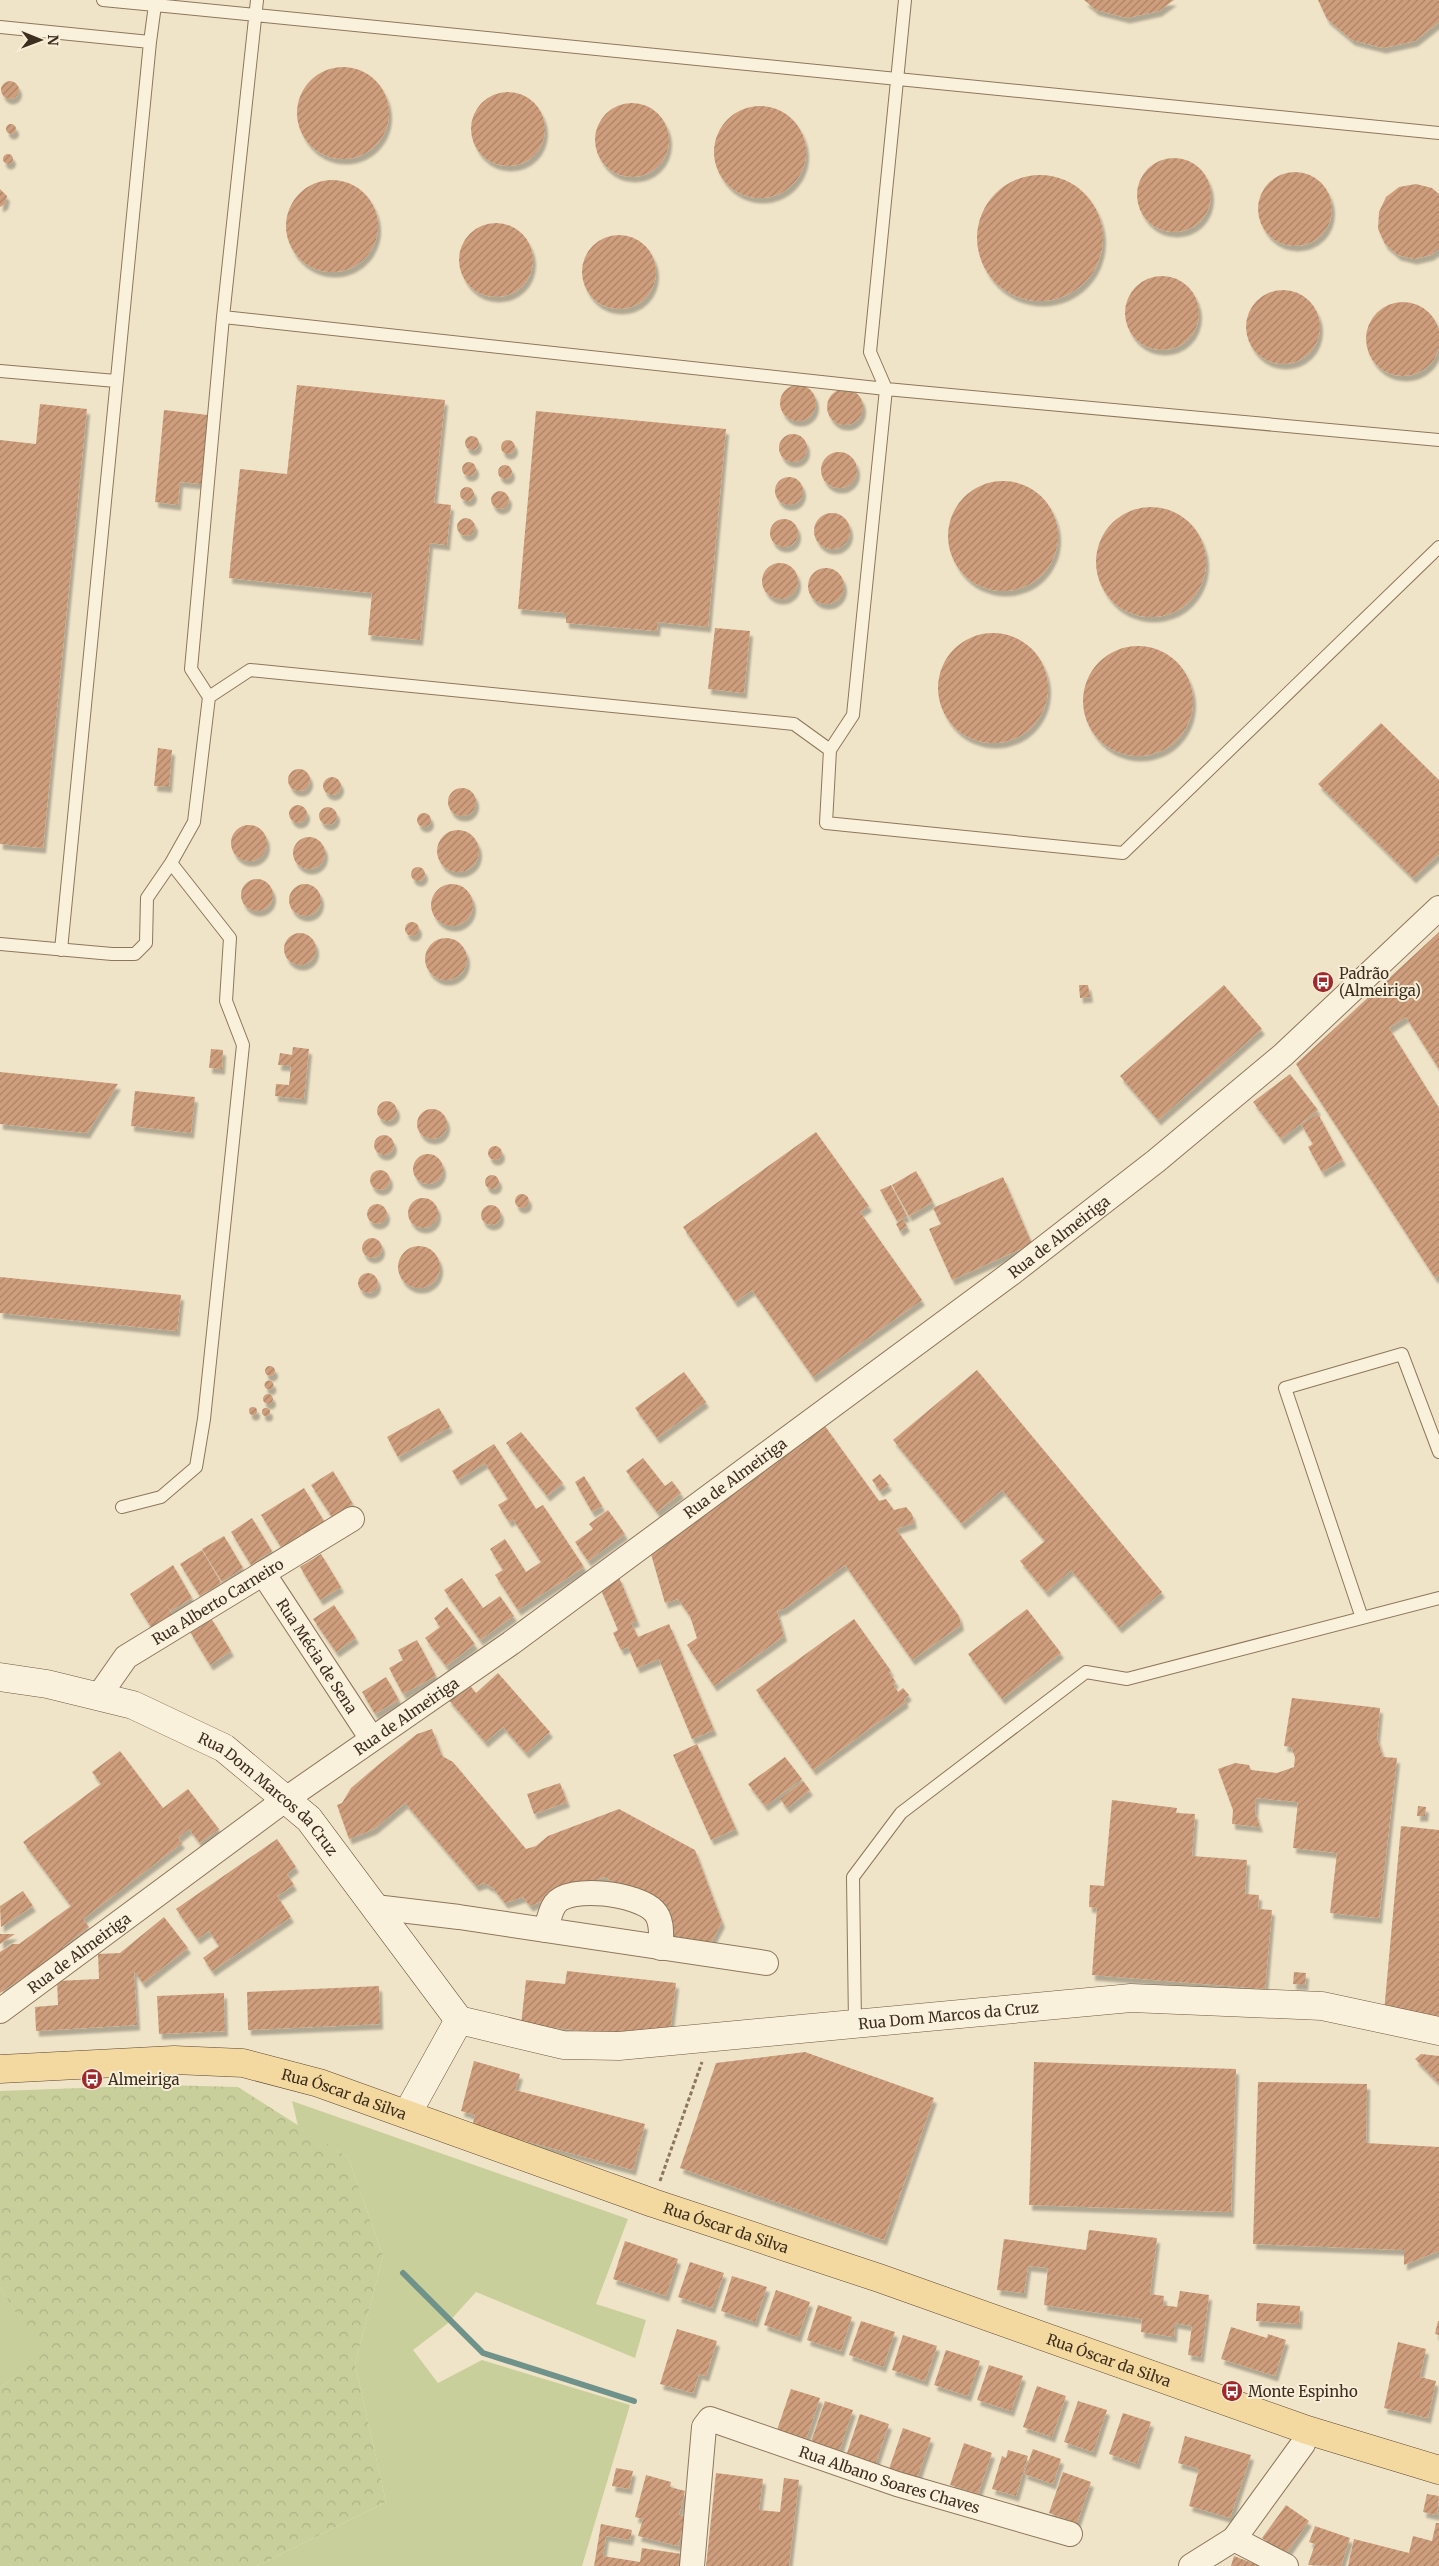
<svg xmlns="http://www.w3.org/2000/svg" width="1439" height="2566" font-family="Merriweather,serif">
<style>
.grass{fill:#c9cf9b}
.forest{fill:url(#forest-crowns)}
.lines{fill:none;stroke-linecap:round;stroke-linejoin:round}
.stream{stroke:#6f938a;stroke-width:6}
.building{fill:url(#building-hatch);filter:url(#shadow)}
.lane-casing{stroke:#8d765c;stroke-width:14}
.street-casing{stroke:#8d765c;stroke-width:26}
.secondary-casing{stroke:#6f573f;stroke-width:29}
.primary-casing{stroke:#5b4430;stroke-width:29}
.path{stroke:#8d765c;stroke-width:3;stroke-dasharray:4 2.5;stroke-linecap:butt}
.lane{stroke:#faf1dc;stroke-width:12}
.street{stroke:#faf1dc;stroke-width:24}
.secondary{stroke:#faf1dc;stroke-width:28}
.primary{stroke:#f3d9a0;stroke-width:28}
.labels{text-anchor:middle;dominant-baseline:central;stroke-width:4;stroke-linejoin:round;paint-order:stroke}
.poi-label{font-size:15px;fill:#3d2e20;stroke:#f7eed8;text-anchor:start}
.street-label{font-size:15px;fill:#3d2e20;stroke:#f7eed8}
</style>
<defs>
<pattern id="forest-crowns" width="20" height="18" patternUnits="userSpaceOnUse" patternTransform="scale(1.25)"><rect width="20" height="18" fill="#c9cf9b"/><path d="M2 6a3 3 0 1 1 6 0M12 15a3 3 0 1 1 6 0" fill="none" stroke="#aeb285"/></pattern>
<pattern id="building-hatch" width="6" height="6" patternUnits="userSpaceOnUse" patternTransform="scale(1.25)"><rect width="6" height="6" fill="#cf9f7d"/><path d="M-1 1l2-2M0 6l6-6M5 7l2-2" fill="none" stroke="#a98266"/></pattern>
<filter id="shadow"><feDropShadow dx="3" dy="5.5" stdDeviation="1" flood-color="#0004"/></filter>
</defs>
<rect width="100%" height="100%" fill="#f0e4c8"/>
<path class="grass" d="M292,2101L628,2219L596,2304L646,2320L635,2358L476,2292L447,2324L413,2350L438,2383L482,2360L630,2405L582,2566H257L386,2502L355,2364L383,2256L348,2157L298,2126Z
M0,2287L43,2355L0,2388Z"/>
<path class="forest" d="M162,2085L238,2087L348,2157L383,2256L355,2364L386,2502L257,2566H0V2388L42,2355L0,2287V2091Z"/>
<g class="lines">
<path class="stream" d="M403,2273L483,2353L634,2401"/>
</g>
<path class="building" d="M1084,0H1174L1159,11L1127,18L1096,10Z
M1318,0H1439V22L1415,41L1383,48L1352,40L1327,19Z
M297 113a46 46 0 1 1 92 0a46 46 0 1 1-92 0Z
M1 90a9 9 0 1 1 18 0a9 9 0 1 1-18 0Z
M471 129a37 37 0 1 1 74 0a37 37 0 1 1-74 0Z
M595 140a37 37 0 1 1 74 0a37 37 0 1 1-74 0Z
M714 152a46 46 0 1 1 92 0a46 46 0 1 1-92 0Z
M6 129a5 5 0 1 1 10 0a5 5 0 1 1-10 0Z
M3 159a5 5 0 1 1 10 0a5 5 0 1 1-10 0Z
M1137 195a37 37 0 1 1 74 0a37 37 0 1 1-74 0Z
M1258 209a37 37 0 1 1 74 0a37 37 0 1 1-74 0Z
M977 238a63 63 0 1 1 126 0a63 63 0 1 1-126 0Z
M286 226a46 46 0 1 1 92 0a46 46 0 1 1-92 0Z
M1416,184L1432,188L1439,194V249L1431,255L1414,259L1398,255L1385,244L1378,229L1379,212L1386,197L1399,187Z
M0,189L7,196L5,204L0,207Z
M459 260a37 37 0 1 1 74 0a37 37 0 1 1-74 0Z
M582 272a37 37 0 1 1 74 0a37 37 0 1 1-74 0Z
M1125 313a37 37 0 1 1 74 0a37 37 0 1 1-74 0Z
M1246 327a37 37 0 1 1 74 0a37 37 0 1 1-74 0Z
M1366 339a37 37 0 1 1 74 0a37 37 0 1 1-74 0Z
M297,385L445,400L434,503L451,505L447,545L430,543L420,640L368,635L372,593L229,578L240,469L287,474Z
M780 403a18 18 0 1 1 36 0a18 18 0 1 1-36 0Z
M827 407a18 18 0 1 1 36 0a18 18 0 1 1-36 0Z
M40,404L87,409L43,848L0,844V440L36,444Z
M164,410L208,415L201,484L180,482L178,505L155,502Z
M536,411L726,429L708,627L658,622L657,631L566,623V613L518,609Z
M779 448a14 14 0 1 1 28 0a14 14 0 1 1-28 0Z
M465 443a7 7 0 1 1 14 0a7 7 0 1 1-14 0Z
M501 447a7 7 0 1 1 14 0a7 7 0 1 1-14 0Z
M821 470a18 18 0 1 1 36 0a18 18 0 1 1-36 0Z
M462 469a7 7 0 1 1 14 0a7 7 0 1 1-14 0Z
M498 472a7 7 0 1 1 14 0a7 7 0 1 1-14 0Z
M775 491a14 14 0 1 1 28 0a14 14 0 1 1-28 0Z
M948 536a55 55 0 1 1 110 0a55 55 0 1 1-110 0Z
M460 494a7 7 0 1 1 14 0a7 7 0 1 1-14 0Z
M491 500a9 9 0 1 1 18 0a9 9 0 1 1-18 0Z
M1096 562a55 55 0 1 1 110 0a55 55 0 1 1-110 0Z
M814 531a18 18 0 1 1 36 0a18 18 0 1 1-36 0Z
M457 527a9 9 0 1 1 18 0a9 9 0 1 1-18 0Z
M770 533a14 14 0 1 1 28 0a14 14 0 1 1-28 0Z
M762 581a18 18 0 1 1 36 0a18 18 0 1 1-36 0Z
M808 586a18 18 0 1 1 36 0a18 18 0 1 1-36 0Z
M715,628L750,631L744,693L708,689Z
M938 688a55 55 0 1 1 110 0a55 55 0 1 1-110 0Z
M1083 701a55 55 0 1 1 110 0a55 55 0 1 1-110 0Z
M1381,723L1439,780V854L1413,878L1318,784Z
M158,748L172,750L169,787L154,786Z
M288 780a11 11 0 1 1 22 0a11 11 0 1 1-22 0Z
M323 786a9 9 0 1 1 18 0a9 9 0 1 1-18 0Z
M448 802a14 14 0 1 1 28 0a14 14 0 1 1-28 0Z
M289 814a9 9 0 1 1 18 0a9 9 0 1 1-18 0Z
M319 816a9 9 0 1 1 18 0a9 9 0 1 1-18 0Z
M417 820a7 7 0 1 1 14 0a7 7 0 1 1-14 0Z
M231 843a18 18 0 1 1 36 0a18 18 0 1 1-36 0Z
M437 851a21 21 0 1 1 42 0a21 21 0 1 1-42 0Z
M293 853a16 16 0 1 1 32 0a16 16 0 1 1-32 0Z
M411 874a7 7 0 1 1 14 0a7 7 0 1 1-14 0Z
M241 895a16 16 0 1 1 32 0a16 16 0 1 1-32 0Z
M289 900a16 16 0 1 1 32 0a16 16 0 1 1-32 0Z
M431 905a21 21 0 1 1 42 0a21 21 0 1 1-42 0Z
M405 929a7 7 0 1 1 14 0a7 7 0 1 1-14 0Z
M1439,932V1069L1406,1017L1389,1028L1439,1108V1275L1435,1278L1296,1064Z
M284 949a16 16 0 1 1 32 0a16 16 0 1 1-32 0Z
M425 959a21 21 0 1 1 42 0a21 21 0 1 1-42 0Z
M1079,985H1088L1090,997L1080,998Z
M1224,985L1262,1029L1158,1120L1120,1076Z
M293,1047L309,1049L304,1099L275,1096L276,1084L289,1085L291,1066L278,1065L280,1053L292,1055Z
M211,1049L223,1050L222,1069L209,1068Z
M0,1072L118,1084L87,1133L0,1124Z
M1290,1074L1318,1110L1281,1139L1253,1102Z
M135,1091L195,1097L191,1133L131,1126Z
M377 1111a10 10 0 1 1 20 0a10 10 0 1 1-20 0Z
M417 1124a15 15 0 1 1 30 0a15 15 0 1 1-30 0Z
M1318,1114L1343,1160L1322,1172L1308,1147L1313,1144L1301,1124Z
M816,1132L869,1206L860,1212L922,1300L813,1377L752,1290L735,1302L683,1227Z
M374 1145a10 10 0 1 1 20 0a10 10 0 1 1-20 0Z
M488 1153a7 7 0 1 1 14 0a7 7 0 1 1-14 0Z
M413 1169a15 15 0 1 1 30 0a15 15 0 1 1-30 0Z
M370 1180a10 10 0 1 1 20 0a10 10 0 1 1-20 0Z
M916,1171L933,1202L909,1216L892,1185Z
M485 1182a7 7 0 1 1 14 0a7 7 0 1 1-14 0Z
M1003,1177L1032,1244L952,1280L929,1229L941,1224L933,1208Z
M891,1185L907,1216L897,1221L880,1190Z
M515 1201a7 7 0 1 1 14 0a7 7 0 1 1-14 0Z
M408 1213a15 15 0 1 1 30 0a15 15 0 1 1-30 0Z
M367 1214a10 10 0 1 1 20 0a10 10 0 1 1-20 0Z
M481 1215a10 10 0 1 1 20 0a10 10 0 1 1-20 0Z
M903,1219L907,1226L900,1231L896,1224Z
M362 1248a10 10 0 1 1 20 0a10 10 0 1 1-20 0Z
M398 1267a21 21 0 1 1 42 0a21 21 0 1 1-42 0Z
M358 1283a10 10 0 1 1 20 0a10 10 0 1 1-20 0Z
M0,1277L181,1295L177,1331L0,1313Z
M265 1371a5 5 0 1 1 10 0a5 5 0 1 1-10 0Z
M977,1370L1162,1592L1119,1628L1071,1570L1046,1592L1020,1561L1045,1541L1002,1490L962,1524L893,1440Z
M684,1372L706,1402L657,1438L635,1408Z
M264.5 1385a4.5 4.5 0 1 1 9 0a4.5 4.5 0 1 1-9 0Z
M263 1399a5 5 0 1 1 10 0a5 5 0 1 1-10 0Z
M249 1411a4 4 0 1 1 8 0a4 4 0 1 1-8 0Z
M439,1408L450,1427L398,1457L387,1437Z
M262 1412a4 4 0 1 1 8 0a4 4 0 1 1-8 0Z
M822,1422L879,1501L886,1499L894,1510L906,1507L912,1514L914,1523L896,1529L959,1616L961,1625L912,1660L845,1565L784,1609L777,1611L784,1636L714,1686L687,1645L697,1638L690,1616L678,1599L665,1603L649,1547Z
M521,1432L563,1483L547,1496L506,1443Z
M494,1444L536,1509L543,1505L584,1567L518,1610L495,1575L503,1570L490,1549L505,1539L526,1572L541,1562L513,1519L509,1522L498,1505L508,1499L485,1463L458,1480L452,1471Z
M643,1458L665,1486L672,1481L681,1493L657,1512L626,1471Z
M333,1471L353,1504L332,1517L311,1485Z
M880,1474L889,1485L880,1491L872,1480Z
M584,1476L602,1506L592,1512L575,1482Z
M304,1488L324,1521L303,1534L296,1524L302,1534L281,1547L261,1515Z
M608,1510L625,1534L588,1561L575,1542L593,1529L589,1524Z
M252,1518L272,1551L251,1565L231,1532Z
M224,1536L243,1568L222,1582L202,1549Z
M202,1550L221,1583L200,1596L180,1564Z
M321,1554L341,1587L320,1600L300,1567Z
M173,1565L192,1598L171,1611L166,1605L172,1614L151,1627L130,1594Z
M619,1577L637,1621L631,1623L638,1637L669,1624L714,1730L692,1739L659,1659L637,1668L628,1647L621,1650L613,1633L618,1630L599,1585Z
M462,1578L483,1608L500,1596L514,1616L480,1640L444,1590Z
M334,1605L356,1638L336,1652L313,1619Z
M447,1607L475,1644L446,1666L425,1638L440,1627L434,1618Z
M1027,1609L1061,1653L1002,1699L968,1654Z
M211,1618L231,1651L210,1665L190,1632Z
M854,1619L891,1671L889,1673L896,1682L893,1684L898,1692L903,1688L909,1695L904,1699L906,1702L813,1770L756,1690Z
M417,1640L436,1676L403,1694L389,1668L403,1660L398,1650Z
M498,1673L550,1732L526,1753L503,1727L485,1742L448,1699L467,1682L476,1693Z
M386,1677L399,1700L375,1714L362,1692Z
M1292,1698L1380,1708L1377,1738L1383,1757L1397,1758L1379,1918L1330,1913L1337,1853L1293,1848L1298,1802L1256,1798L1255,1812L1260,1827L1232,1824L1233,1810L1218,1769L1235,1763L1249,1765L1251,1770L1277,1773L1294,1767L1295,1757L1291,1747L1284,1746Z
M432,1729L442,1756L453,1762L526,1849L536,1846L548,1836L619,1809L695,1850L722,1922L712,1941L679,1953L655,1904L604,1877L530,1906L523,1897L505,1903L493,1888L484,1883L476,1886L405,1803L374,1829L349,1839L337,1805L342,1803L351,1788L378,1765L417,1734Z
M697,1744L736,1829L711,1840L673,1755Z
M120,1751L163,1808L188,1789L219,1829L200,1843L189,1829L178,1838L182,1843L83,1919L89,1927L63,1947L65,1950L0,1993V1952L12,1944H19L71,1906L23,1842L101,1784L92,1772Z
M785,1757L802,1779L765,1806L748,1784Z
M803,1781L810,1790L787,1808L780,1799Z
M560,1783L567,1802L534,1814L527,1794Z
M1112,1800L1177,1808L1176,1813L1195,1814L1192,1856L1247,1860L1245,1894L1259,1895L1258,1909L1272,1910L1265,1989L1092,1975L1097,1908L1089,1907L1090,1885L1104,1886Z
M1418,1806L1426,1807L1425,1816H1417Z
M1401,1826L1439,1830V2017L1384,2012Z
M277,1839L296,1867L287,1874L294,1885L277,1896L291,1917L212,1971L203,1958L219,1946L209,1931L197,1939L176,1909Z
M23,1891L33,1906L1,1927L0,1906Z
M164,1917L188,1948L143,1983L134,1971L137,2025L36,2031L35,2007L58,2005L57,1981L99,1979L98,1954L120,1953Z
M0,1934H15L0,1944Z
M567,1971L676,1983L669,2041L521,2024L526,1980L565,1984Z
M1294,1972L1306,1973L1305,1985L1293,1984Z
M379,1986L380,2024L248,2030L247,1992Z
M224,1993L225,2031L159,2034L157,1996Z
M805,2052L934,2098L884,2240L680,2168L716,2063Z
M1421,2054L1439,2056V2083L1415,2059Z
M474,2061L520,2074L515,2090L645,2124L633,2170L472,2127L475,2115L461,2111Z
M1034,2062L1236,2069L1231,2212L1029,2205Z
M1258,2082L1367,2084L1366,2143L1439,2147V2251L1404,2265V2250L1253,2244Z
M1089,2230L1157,2238L1150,2294L1164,2296L1163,2305L1177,2307L1180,2291L1209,2295L1201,2357L1188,2355L1192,2326L1175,2323L1174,2337L1141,2332L1142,2319L1044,2305L1048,2268L1028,2266L1024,2293L997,2290L1004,2239L1086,2250Z
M625,2241L678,2259L666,2296L613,2279Z
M690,2262L724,2273L712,2308L678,2297Z
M732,2276L767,2287L755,2322L721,2311Z
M776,2290L810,2302L798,2337L764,2325Z
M1257,2303L1300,2306L1299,2324L1256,2321Z
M818,2305L852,2317L841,2351L807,2340Z
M861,2321L895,2332L883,2367L849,2355Z
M1438,2321H1439V2335L1435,2334Z
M1231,2327L1267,2338L1268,2334L1286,2340L1275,2376L1221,2359Z
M677,2329L717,2341L706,2376L699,2374L693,2393L660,2384Z
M903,2335L937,2346L925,2381L892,2370Z
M1398,2342L1426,2349L1420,2377L1436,2381L1428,2418L1384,2408Z
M946,2350L980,2361L968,2396L934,2385Z
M989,2365L1023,2376L1011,2411L977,2400Z
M1037,2386L1066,2396L1052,2437L1023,2427Z
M791,2389L820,2398L806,2440L777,2430Z
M825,2401L853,2410L839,2452L811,2442Z
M1078,2401L1107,2410L1093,2452L1064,2442Z
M1123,2413L1151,2422L1137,2464L1109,2454Z
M860,2414L889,2424L875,2465L846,2456Z
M903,2428L931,2438L917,2479L889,2469Z
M1185,2436L1251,2455L1230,2518L1189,2506L1199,2469L1178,2463Z
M964,2443L992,2453L978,2494L950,2485Z
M1033,2449L1061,2459L1053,2484L1024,2474Z
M1008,2450L1028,2456L1016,2496L992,2489L1002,2456L1006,2458Z
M616,2468L633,2471L629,2489L612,2486Z
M1063,2472L1091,2482L1077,2523L1049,2513Z
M716,2473L763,2479L759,2510L780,2512L784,2478L799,2480L789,2566H706Z
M646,2475L671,2482L670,2487L685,2491L679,2515L686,2517L678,2546L638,2536L643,2519L635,2517Z
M1427,2494L1439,2496L1437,2515L1423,2512Z
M1286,2505L1309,2521L1285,2555L1262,2538Z
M1436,2523H1439V2566H1348L1354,2539L1409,2553L1413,2536L1432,2541Z
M601,2524L632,2530L630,2540L606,2536L603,2556L640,2562L642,2548L682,2554L680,2566H594Z
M1315,2526L1350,2538L1341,2566L1308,2565L1315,2544L1309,2542Z
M1234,2556L1260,2566H1231Z"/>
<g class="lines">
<g class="lane-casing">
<path id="lane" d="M103,0L155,5
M0,27L150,42L61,950
M150,42L155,5L1439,133
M223,317L886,389L1439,440
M0,371L116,381
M209,697L191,669L223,317L257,0
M830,750L853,715L886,389L870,352L905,0
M0,944L112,954H135L146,943L147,898L171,863L194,822L209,697L250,670L794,724L830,750L826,823L1123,853L1439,547
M122,1507L161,1497L196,1467L204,1419L243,1045L226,1001L230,938L171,863
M1362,1618L1285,1388L1402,1354L1439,1452
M855,2024L853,1877L901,1813L1086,1672L1127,1679L1439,1598"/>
</g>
<g class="street-casing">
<g id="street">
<path id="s1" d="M263,1573L372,1739"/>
<path id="s2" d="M98,1697L126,1657L352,1519"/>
<path d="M375,1907L459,1917L766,1963"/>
<path d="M546,1930C548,1922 550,1911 555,1904C570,1884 638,1894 654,1911C663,1920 661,1936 661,1948"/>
<path id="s3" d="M0,2011L286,1799L511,1643L1013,1272L1156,1161L1283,1055L1439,908"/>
<path d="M1234,2539L1286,2566"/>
<path id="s4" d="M692,2566L704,2427L710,2419L897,2484L1070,2534"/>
<path d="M1191,2566L1234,2539L1303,2444L1307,2430"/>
</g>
</g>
<g class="secondary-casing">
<g id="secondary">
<path id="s5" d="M0,1677L47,1684L133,1705L224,1748L309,1819L459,2020L563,2045L619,2046L1131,1998L1322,2006L1439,2031"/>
<path d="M407,2114L459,2020"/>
</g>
</g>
<g class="primary-casing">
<g id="primary">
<path id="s6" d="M0,2069L174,2060L243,2063L319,2083L653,2203L879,2278L1307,2430L1439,2470"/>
</g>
</g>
<path class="path" d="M660,2181L702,2062"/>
<use href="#lane" class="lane"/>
<use href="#street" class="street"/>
<use href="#secondary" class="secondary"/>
<use href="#primary" class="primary"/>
</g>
<defs>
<g id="bus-disc" transform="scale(1.125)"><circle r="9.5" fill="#9e2a2b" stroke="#f7eed8"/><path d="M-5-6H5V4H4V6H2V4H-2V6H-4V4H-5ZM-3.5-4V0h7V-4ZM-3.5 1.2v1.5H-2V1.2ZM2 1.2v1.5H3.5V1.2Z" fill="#fff"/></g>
</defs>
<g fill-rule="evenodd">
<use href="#bus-disc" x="1323" y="982"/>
<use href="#bus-disc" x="92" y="2079"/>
<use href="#bus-disc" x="1232" y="2391"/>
</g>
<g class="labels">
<g class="poi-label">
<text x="1339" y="973">Padrão<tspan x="1339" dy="17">(Almeiriga)</tspan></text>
<text x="108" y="2079">Almeiriga</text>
<text x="1248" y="2391">Monte Espinho</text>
</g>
<g class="street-label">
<text stroke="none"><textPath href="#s3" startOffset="1312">Rua de Almeiriga</textPath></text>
<text stroke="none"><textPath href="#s3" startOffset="908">Rua de Almeiriga</textPath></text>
<text stroke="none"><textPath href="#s2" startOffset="156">Rua Alberto Carneiro</textPath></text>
<text stroke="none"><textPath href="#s1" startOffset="99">Rua Mécia de Sena</textPath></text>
<text stroke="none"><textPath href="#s3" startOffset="502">Rua de Almeiriga</textPath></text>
<text stroke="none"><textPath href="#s5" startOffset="300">Rua Dom Marcos da Cruz</textPath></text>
<text stroke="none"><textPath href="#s3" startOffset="98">Rua de Almeiriga</textPath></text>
<text stroke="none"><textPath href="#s5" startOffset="1092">Rua Dom Marcos da Cruz</textPath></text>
<text stroke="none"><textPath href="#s6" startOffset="349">Rua Óscar da Silva</textPath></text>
<text stroke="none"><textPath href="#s6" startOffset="754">Rua Óscar da Silva</textPath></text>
<text stroke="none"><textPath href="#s6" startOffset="1159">Rua Óscar da Silva</textPath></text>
<text stroke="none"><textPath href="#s4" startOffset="339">Rua Albano Soares Chaves</textPath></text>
</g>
</g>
<g transform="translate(40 40) rotate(91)" stroke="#f7eed8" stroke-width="4" paint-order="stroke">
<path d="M0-4L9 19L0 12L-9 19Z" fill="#3d2e20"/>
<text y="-8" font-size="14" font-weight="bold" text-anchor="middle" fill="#3d2e20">N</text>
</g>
</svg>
